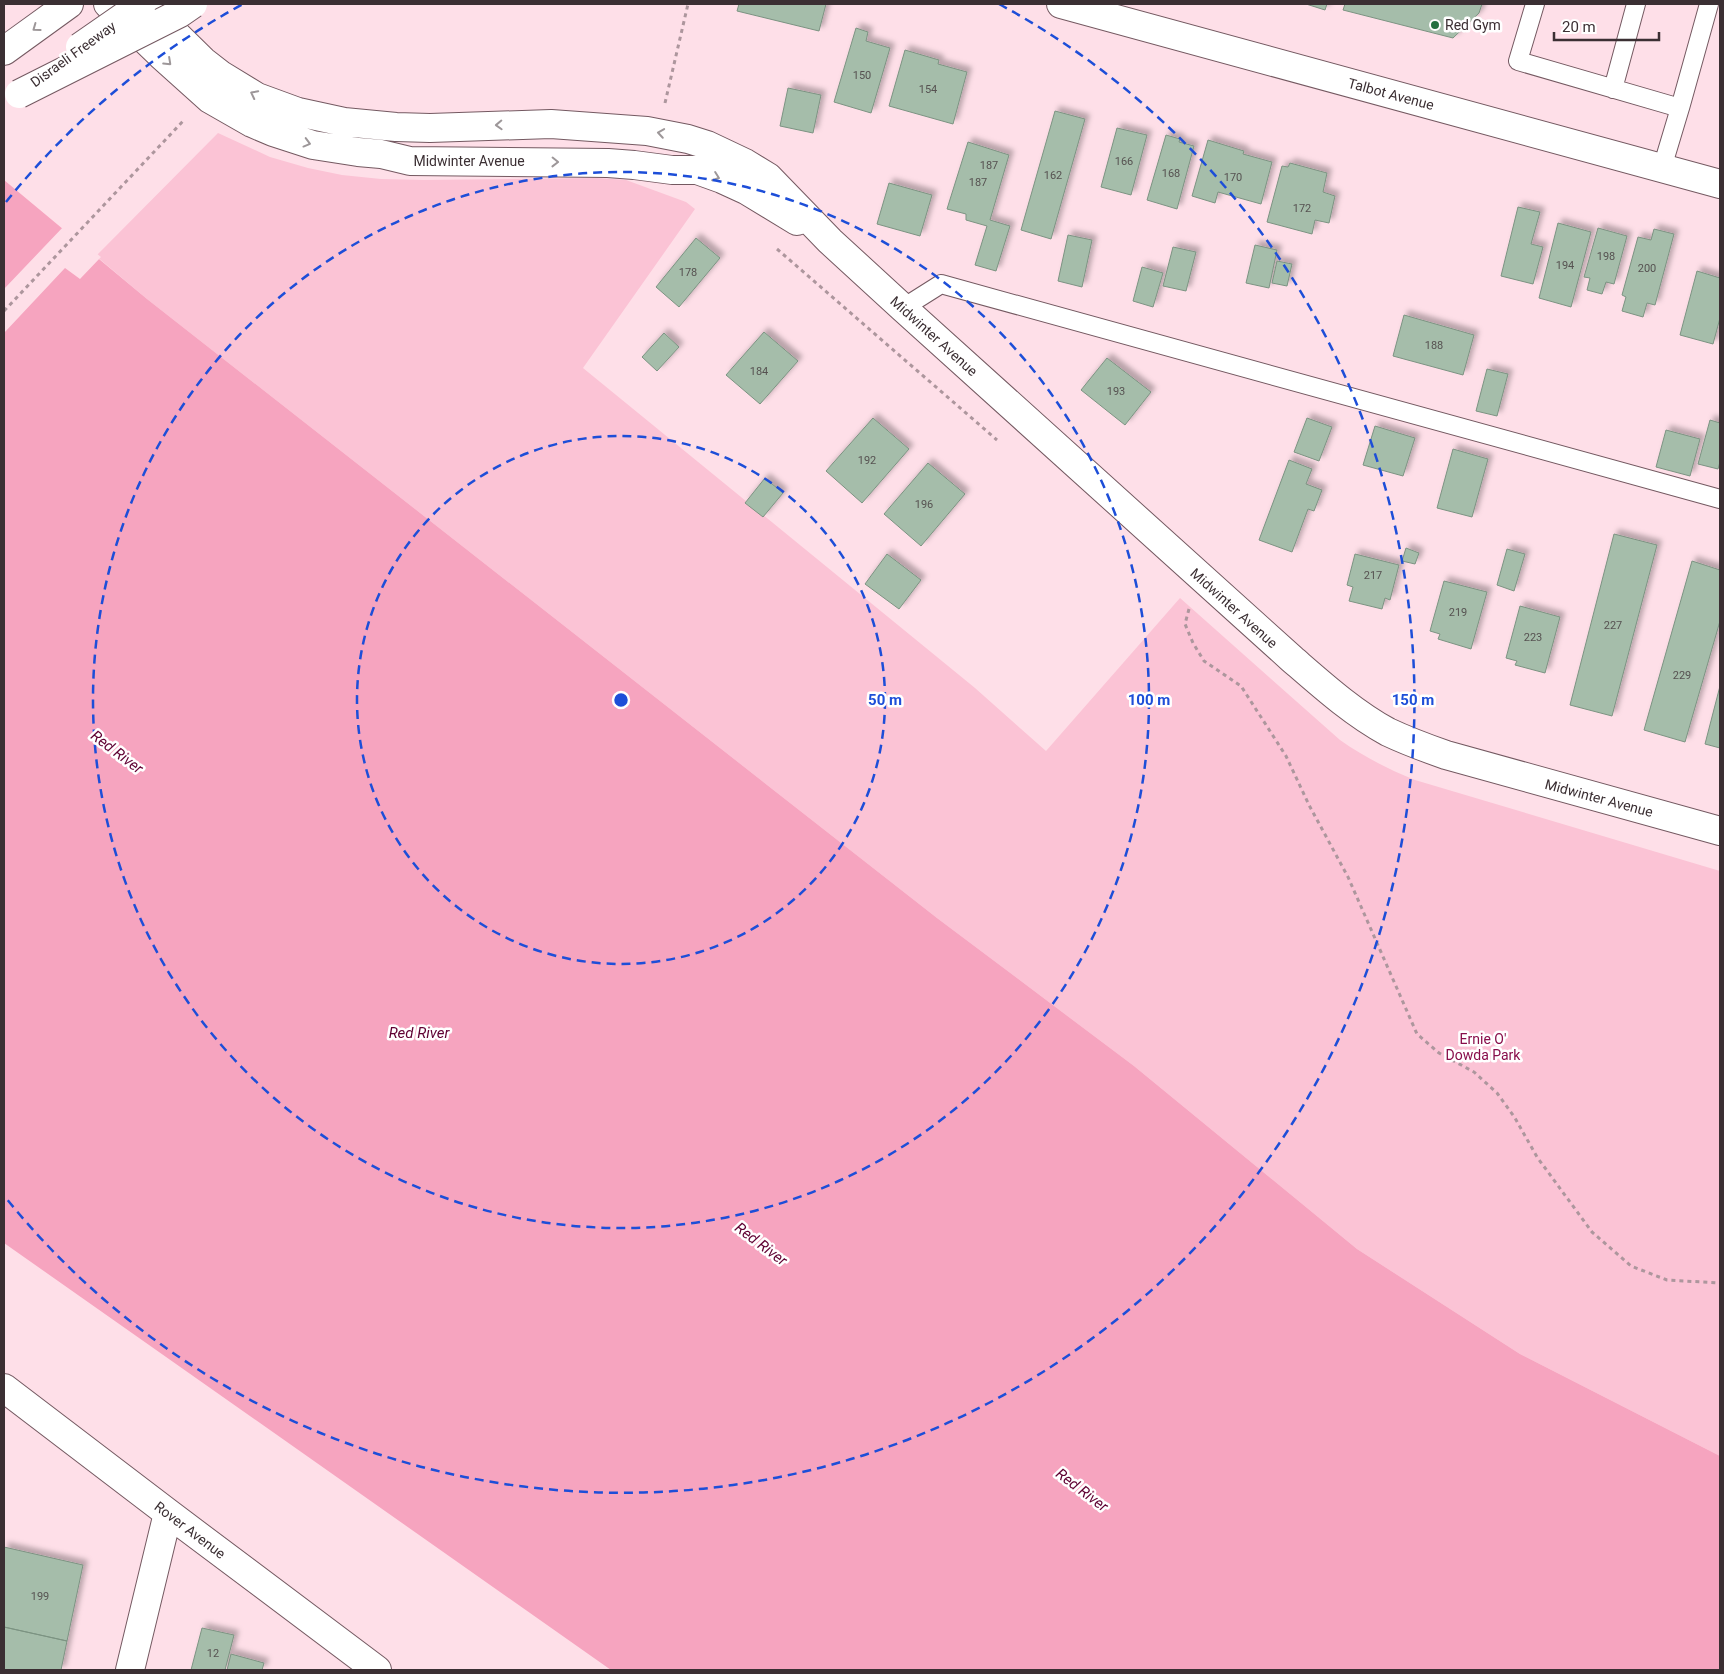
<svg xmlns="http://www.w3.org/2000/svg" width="1724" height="1674" font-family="Roboto,sans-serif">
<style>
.green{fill:#fbc3d5}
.water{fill:#f6a4bf}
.pier{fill:#fedfe8}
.building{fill:#a5bdaa;stroke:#7c9382;filter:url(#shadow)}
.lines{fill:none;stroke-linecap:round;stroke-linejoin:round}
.service-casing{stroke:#745961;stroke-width:20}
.minor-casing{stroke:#745961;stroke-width:30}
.secondary-casing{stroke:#745961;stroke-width:30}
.path{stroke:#ad969d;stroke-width:3;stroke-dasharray:4 4;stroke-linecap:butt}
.service{stroke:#fff;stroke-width:18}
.minor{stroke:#fff;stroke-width:28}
.secondary{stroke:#fff;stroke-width:28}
.secondary-bridge-casing{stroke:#745961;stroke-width:30;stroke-linecap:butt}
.secondary-bridge{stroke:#fff;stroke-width:28}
.oneway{stroke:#9d9799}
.ring{fill:none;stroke:#1d4ed8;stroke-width:2.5;stroke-dasharray:9 6}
.poi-dot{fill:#247040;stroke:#fff;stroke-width:2}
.labels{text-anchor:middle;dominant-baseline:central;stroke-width:5;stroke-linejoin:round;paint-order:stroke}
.number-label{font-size:11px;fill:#565251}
.poi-label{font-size:14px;fill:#3b2f33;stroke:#fff;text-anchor:start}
.street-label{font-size:14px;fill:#3b2f33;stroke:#fff}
.park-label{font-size:14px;fill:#880e4b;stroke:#fff}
.water-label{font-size:15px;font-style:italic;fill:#5f0132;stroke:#fff}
.centre{fill:#1d4ed8;stroke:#fff;stroke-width:2.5}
.ring-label{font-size:15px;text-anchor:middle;font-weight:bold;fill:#1d4ed8;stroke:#fff;stroke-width:5;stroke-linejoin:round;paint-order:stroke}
</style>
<defs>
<filter id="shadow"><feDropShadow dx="4.5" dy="-4.5" stdDeviation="2.5" flood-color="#0004"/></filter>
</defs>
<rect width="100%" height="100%" fill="#fedfe8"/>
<path class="green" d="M218,133L270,157L308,168L342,175L381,179L424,180L597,178L626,180L686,202L695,209L583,368L975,688L1046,751L1180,598L1340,740C1364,757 1388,769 1415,780L1720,871V1456L1520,1354L1357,1249L1134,1066L937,918L147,299L96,256Z"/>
<path class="water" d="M4,180L147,299L937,918L1134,1066L1357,1249L1520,1354L1720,1456V1670H611L4,1243Z"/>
<path class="pier" d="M64,226L101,257L80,279L65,268L4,333V289Z"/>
<path class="building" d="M739,4H826L819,31L737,11Z
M1306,4H1327L1325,10Z
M1345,4H1482L1479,13L1453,38L1343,10Z
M856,28L868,32L866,41L890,48L871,113L834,102Z
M905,50L939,60L938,64L967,72L953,124L889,106Z
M788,88L821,95L813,133L780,126Z
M1055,111L1085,119L1051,239L1021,230Z
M1117,128L1147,135L1131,195L1101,187Z
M1166,135L1180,139L1179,142L1194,146L1177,209L1147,200Z
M1208,140L1244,151L1243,154L1272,162L1261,204L1218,192L1215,203L1192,196Z
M968,142L1009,155L990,220L1010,226L996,271L975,265L987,226L966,220V214L947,209Z
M1290,163L1327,173L1323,192L1335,196L1329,223L1315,220L1312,234L1267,222L1282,166L1288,167Z
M889,183L932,195L920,236L877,224Z
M1518,207L1540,212L1531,244L1543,247L1533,284L1501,276Z
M1558,223L1591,232L1571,307L1539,298Z
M1598,228L1627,236L1614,284L1606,282L1602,294L1587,290L1590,278L1584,277Z
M1654,229L1674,234L1655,305L1647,303L1643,317L1622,311L1626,297L1622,295L1638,237L1651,240Z
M1068,235L1092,240L1082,287L1058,281Z
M696,238L720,258L679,307L656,287Z
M1255,245L1277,250L1269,288L1246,283Z
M1173,247L1196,252L1186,291L1163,286Z
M1277,261L1292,264L1287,286L1272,283Z
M1142,267L1163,273L1153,307L1133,301Z
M1697,271L1720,278V318L1713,344L1680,335Z
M1404,315L1474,335L1463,375L1393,356Z
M764,332L798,361L760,404L726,375Z
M664,333L679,347L657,371L642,357Z
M1107,358L1151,392L1125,425L1081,390Z
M1487,369L1508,374L1497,416L1476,411Z
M873,418L909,449L862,503L826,471Z
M1307,418L1332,427L1319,461L1294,452Z
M1710,420L1720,423V462L1718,469L1698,464Z
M1375,426L1415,438L1403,476L1363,465Z
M1666,430L1700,439L1690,476L1656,467Z
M1453,449L1488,459L1472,517L1437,508Z
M1289,460L1312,469L1306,484L1322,490L1314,511L1308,509L1292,552L1259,540Z
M928,463L965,494L921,546L884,514Z
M765,478L783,493L763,517L745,503Z
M1614,534L1657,545L1612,716L1570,705Z
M1406,548L1419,553L1415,564L1402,561Z
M1507,549L1525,554L1514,591L1497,585Z
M887,554L921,580L899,609L865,584Z
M1355,554L1399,565L1390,600L1385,598L1382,609L1349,601L1353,587L1347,585Z
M1692,561L1720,570V621L1685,742L1644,730Z
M1444,581L1487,592L1471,649L1438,639L1440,634L1430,631Z
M1520,606L1560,617L1545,673L1515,665L1517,661L1506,658Z
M1720,686V748L1705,744Z
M4,1547L83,1565L67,1641L4,1627Z
M4,1627L67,1641L61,1670H4Z
M202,1628L234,1635L225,1670H191Z
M231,1654L264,1663L262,1670H227Z"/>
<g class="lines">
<g class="service-casing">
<path id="service" d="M1535,4L1518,61L1680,108L1709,4
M1613,89L1636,4
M1662,168L1680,108
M903,308L941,284L1720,499"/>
</g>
<g class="minor-casing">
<path id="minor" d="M4,1388L168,1513L377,1670
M130,1670L168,1513"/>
</g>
<g class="secondary-casing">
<path id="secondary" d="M108,4L161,55L210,99L252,123L273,132L313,145L358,152L381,154L410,161L608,163L634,165L672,170H697L722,179L746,190L797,221
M1061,4L1720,184
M147,6L203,61L221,75L257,97L298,112L344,122L396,127L430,128L551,124L647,131L688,139L707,145L745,163L768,177L830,241L903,308L1292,659C1322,685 1353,713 1388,732C1407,741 1426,748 1446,755L1720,831
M4,51L69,4"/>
</g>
<path class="path" d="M665,103L688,4
M777,249L997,440
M4,311L185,119
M1189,609L1185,624L1193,643L1204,661L1241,686L1286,756L1309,805L1348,877L1417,1034L1439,1053L1474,1072L1497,1093L1515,1118L1537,1157L1592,1232L1631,1266L1667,1280L1720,1283"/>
<use href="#service" class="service"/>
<use href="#minor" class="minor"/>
<use href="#secondary" class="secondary"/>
<g class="secondary-bridge-casing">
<path id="secondary-bridge" d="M80,47L142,4
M19,94L180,13L193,4"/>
</g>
<use href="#secondary-bridge" class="secondary-bridge"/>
</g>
<defs><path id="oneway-chevron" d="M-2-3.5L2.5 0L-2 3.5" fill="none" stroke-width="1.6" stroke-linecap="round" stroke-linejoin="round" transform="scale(1.25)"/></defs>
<g class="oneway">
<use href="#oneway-chevron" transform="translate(36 28) rotate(144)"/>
<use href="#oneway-chevron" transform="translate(168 62) rotate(43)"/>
<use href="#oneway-chevron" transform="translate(254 94) rotate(-153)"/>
<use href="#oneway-chevron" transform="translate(499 125) rotate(178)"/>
<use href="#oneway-chevron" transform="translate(661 133) rotate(-171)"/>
<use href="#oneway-chevron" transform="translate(307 143) rotate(15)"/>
<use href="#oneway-chevron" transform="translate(555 162) rotate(1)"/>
<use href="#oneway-chevron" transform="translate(716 177) rotate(20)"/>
</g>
<g class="ring">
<circle cx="621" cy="700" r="264"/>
<circle cx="621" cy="700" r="528"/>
<path d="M6 202A792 792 0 0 1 243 4M999 4A792 792 0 1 1 6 1198"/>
</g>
<circle class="poi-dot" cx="1435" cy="25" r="5"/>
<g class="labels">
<g class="number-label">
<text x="862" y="75">150</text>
<text x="928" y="89">154</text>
<text x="1124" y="161">166</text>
<text x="989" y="165">187</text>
<text x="1171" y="173">168</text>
<text x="1053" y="175">162</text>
<text x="1233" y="177">170</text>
<text x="978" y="182">187</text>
<text x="1302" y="208">172</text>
<text x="1606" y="256">198</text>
<text x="1565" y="265">194</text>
<text x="1647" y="268">200</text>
<text x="688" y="272">178</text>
<text x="1434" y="345">188</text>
<text x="759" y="371">184</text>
<text x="1116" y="391">193</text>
<text x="867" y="460">192</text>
<text x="924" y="504">196</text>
<text x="1373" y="575">217</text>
<text x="1458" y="612">219</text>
<text x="1613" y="625">227</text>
<text x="1533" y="637">223</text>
<text x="1682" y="675">229</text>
<text x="40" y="1596">199</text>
<text x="213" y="1653">12</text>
</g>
<g class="poi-label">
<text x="1445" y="25">Red Gym</text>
</g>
<g class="street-label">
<text transform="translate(73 54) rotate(-36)">Disraeli Freeway</text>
<text transform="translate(1391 94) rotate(15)">Talbot Avenue</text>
<text x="469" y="161">Midwinter Avenue</text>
<text transform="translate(934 336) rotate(42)">Midwinter Avenue</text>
<text transform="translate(1234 608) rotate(42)">Midwinter Avenue</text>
<text transform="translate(1599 798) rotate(15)">Midwinter Avenue</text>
<text transform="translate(190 1530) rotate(37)">Rover Avenue</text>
</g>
<g class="park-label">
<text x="1483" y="1039">Ernie O'<tspan x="1483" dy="16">Dowda Park</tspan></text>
</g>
<g class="water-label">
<text transform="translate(117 752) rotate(37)">Red River</text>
<text x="419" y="1033">Red River</text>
<text transform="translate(761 1244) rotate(37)">Red River</text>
<text transform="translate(1082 1490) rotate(37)">Red River</text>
</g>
</g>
<circle cx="621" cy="700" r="8" class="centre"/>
<g class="ring-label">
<text x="885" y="705">50 m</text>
<text x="1149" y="705">100 m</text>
<text x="1413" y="705">150 m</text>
</g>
<rect width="1724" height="1674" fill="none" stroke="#3b2f33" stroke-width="10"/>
<path d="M1554 32v8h105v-8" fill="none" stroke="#3b2f33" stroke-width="2.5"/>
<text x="1562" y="32" font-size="15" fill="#3b2f33" stroke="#ffffff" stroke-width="4" paint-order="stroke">20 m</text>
</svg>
